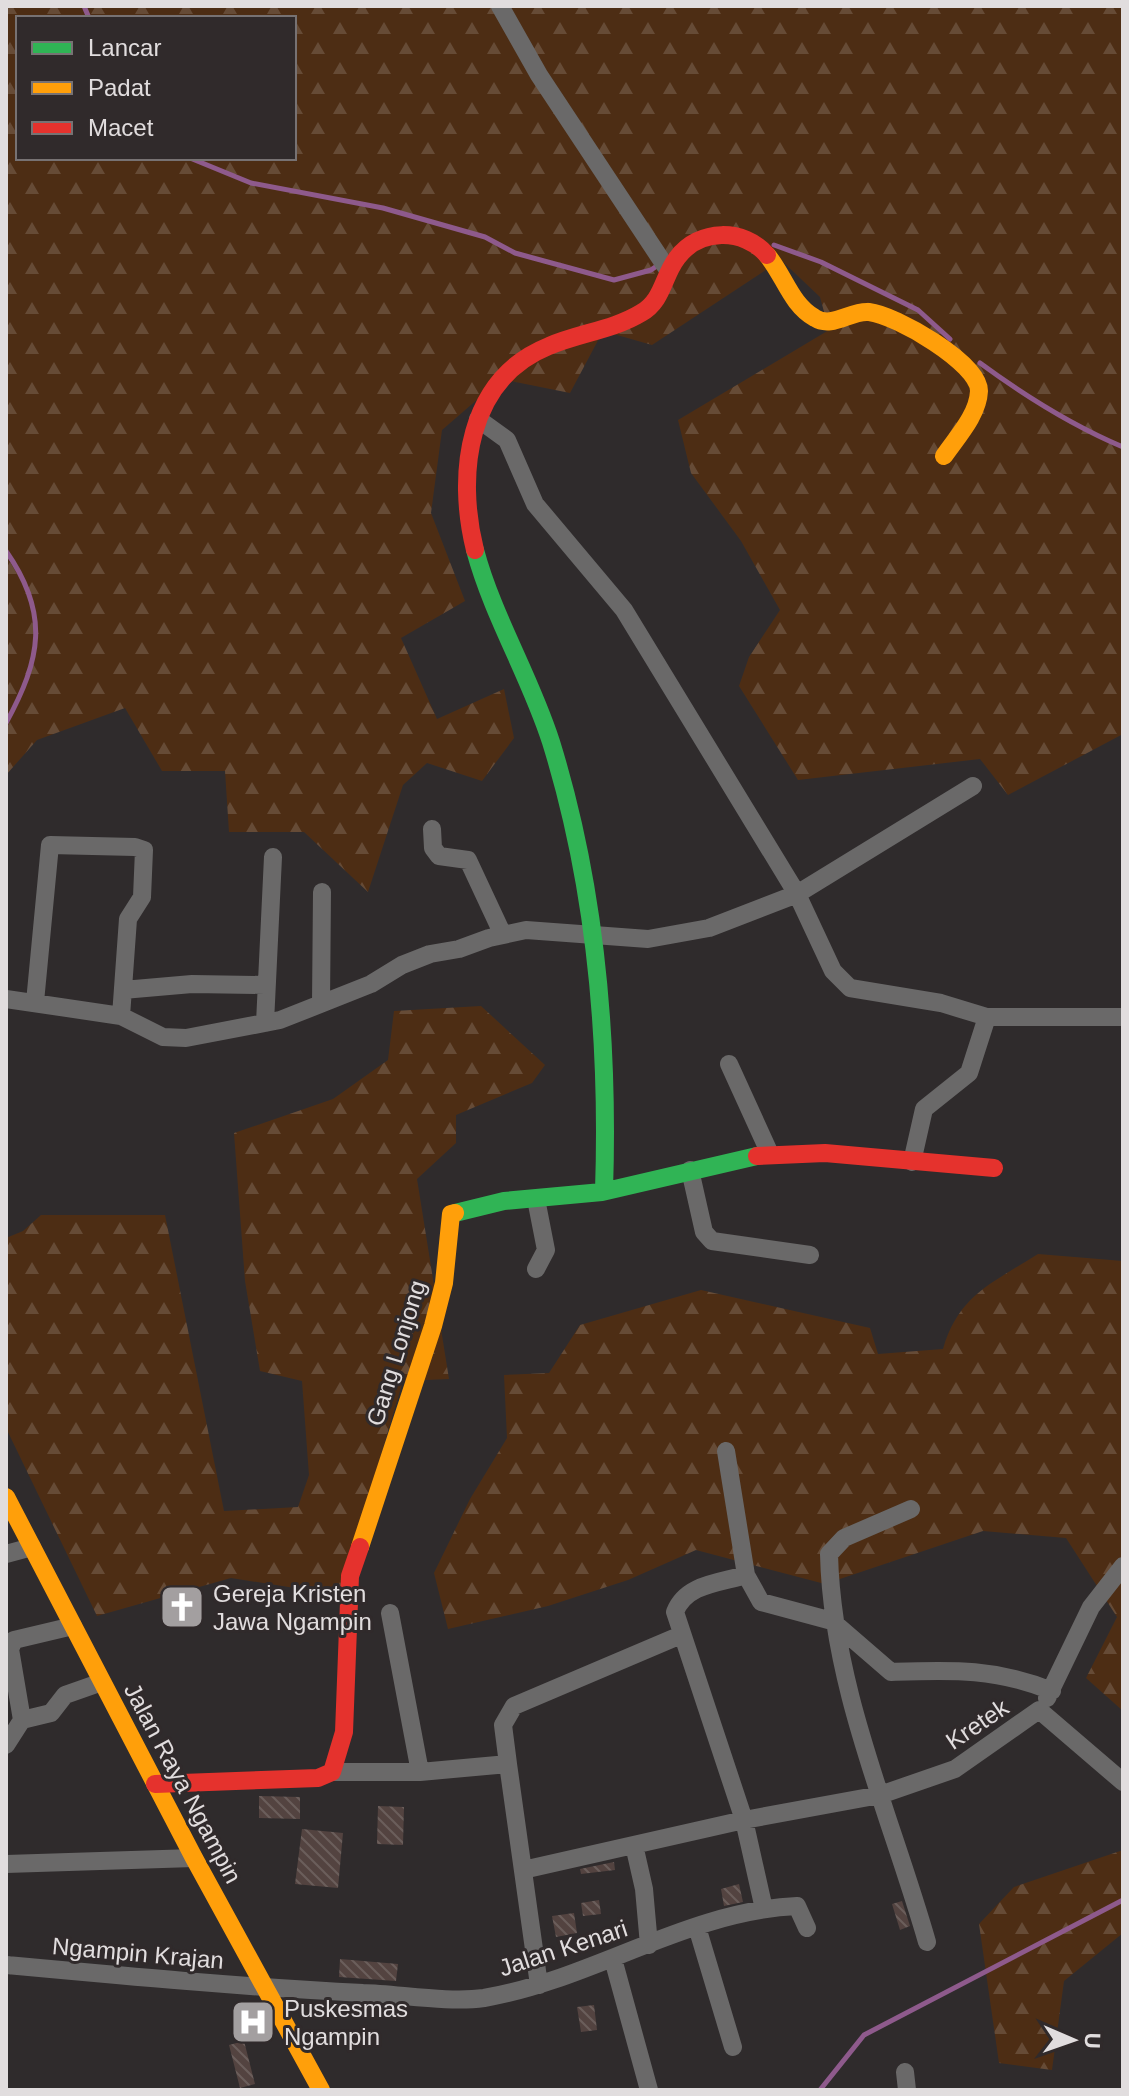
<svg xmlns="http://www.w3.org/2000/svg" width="1129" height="2096" font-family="Arial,sans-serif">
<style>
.forest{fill:url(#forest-firs);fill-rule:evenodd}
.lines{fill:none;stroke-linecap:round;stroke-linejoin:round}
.stream{stroke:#8e5a8c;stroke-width:5}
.building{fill:url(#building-back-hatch)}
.street{stroke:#6a6969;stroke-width:18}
.fast{stroke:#30b455;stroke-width:18}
.slow{stroke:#ff9f0a;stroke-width:18}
.jam{stroke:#e5322d;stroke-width:18}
.labels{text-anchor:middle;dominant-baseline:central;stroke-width:6;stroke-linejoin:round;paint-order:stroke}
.street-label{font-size:24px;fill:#e1ddde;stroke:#302a2b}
.poi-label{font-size:24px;fill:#e1ddde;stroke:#302a2b;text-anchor:start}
</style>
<defs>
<pattern id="forest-firs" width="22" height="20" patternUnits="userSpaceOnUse" patternTransform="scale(2)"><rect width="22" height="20" fill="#4d2d14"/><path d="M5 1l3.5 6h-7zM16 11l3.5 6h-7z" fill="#664b36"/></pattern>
<pattern id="building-back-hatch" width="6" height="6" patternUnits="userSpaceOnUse" patternTransform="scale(2)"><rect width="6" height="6" fill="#534340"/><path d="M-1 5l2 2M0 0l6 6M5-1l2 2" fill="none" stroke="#6b5e5b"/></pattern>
</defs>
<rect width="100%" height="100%" fill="#2f2b2c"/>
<path class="forest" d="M6,6H1123V734L1008,795L980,759L798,780L739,686L749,657L780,610L741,541L691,473L678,420L829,330L820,297L781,260L652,345L603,331L570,393L501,379L442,430L431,513L465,601L401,638L437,719L504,689L514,738L482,781L427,763L403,785L368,892L304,832H229L225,771H162L125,708L37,740L6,775ZM18,18H294V158H18Z
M481,1006L545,1065L532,1083L456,1115V1143L417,1179L449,1379L403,1381L339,1595L231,1578L97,1616L6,1428V1238L23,1231L41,1215H165L224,1511L298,1507L309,1475L302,1381L260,1371L245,1281L234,1133L333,1099L388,1060L394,1011Z
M1038,1254L1123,1261V1711L1086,1678L1117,1617L1066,1538L983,1531L825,1584L696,1550L628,1580L548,1606L448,1629L434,1573L470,1499L507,1438L504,1375L549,1373L580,1325L701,1290L870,1328L878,1354L943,1349C959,1294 993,1283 1038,1254Z
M1123,1850V1933L1064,1981L1052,2070L999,2063L979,1924L1014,1887Z"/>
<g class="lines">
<path class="stream" d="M84,6L89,18
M190,158L251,183L383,208L485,237L515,253L614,280L651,270L661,263
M774,245L821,262L918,310L950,339
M980,363C1025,396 1071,425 1123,447
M6,551C50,614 41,659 6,723
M820,2090L864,2035L1123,1900"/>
</g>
<path class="building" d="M259,1796L300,1797V1819L259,1818Z
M378,1806L404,1807L403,1845L377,1844Z
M302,1829L343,1833L338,1888L295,1884Z
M614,1862L615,1870L581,1874L580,1869Z
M739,1884L743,1902L724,1906L721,1889Z
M599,1900L601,1914L583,1916L581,1903Z
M902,1901L910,1926L900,1930L892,1904Z
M574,1913L577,1933L556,1937L552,1916Z
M340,1959L398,1964L396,1981L339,1977Z
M594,2005L597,2030L581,2032L577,2007Z
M244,2041L255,2084L240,2088L229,2045Z"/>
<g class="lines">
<path class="street" d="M500,6L539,75L668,270
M478,419L507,440L535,504L624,610L797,894L833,971L850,988L941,1003L987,1017H1123
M432,829L433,848L439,856L468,860L503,935
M123,990L192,984L265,985
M6,999L121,1016L163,1037L186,1038L280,1020L371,984L402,965L430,954L459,949L489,938L526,930L648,939L709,928L797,894L973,786
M35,1002L50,845L135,847L144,850L142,897L128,919L121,1016
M321,1003L322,892
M265,1023L273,857
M729,1064L770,1154
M912,1162L924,1109L969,1073L987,1017
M690,1170L704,1232L712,1241L810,1255
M536,1269L546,1250L536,1199
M726,1451L746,1575L761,1602L832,1621L891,1672C952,1670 995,1668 1052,1691
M911,1509L844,1538L829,1554C832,1687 891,1816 927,1942
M6,1554L32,1547
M746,1575C719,1583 686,1584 675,1612L744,1820L764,1909
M390,1613L420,1772
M1047,1698L1091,1607L1123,1566
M22,1720L10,1649L14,1640L73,1626
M6,1745L22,1720L51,1713L65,1695L102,1682
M508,1764L503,1725L514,1706L681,1635
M332,1772H420L508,1764L539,1985
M634,1845L644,1889L649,1945
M6,1864L194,1858
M523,1870L744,1820L880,1795L955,1769L1039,1710L1123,1782
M697,1927L733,2047
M613,1959L649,2090
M6,1965C125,1976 243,1987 363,1993C399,1994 448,2003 484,1998C591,1980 687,1911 797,1906L807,1928
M905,2072L907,2090"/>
<path class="fast" d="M475,550C493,617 530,676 551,742C596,887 609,1040 604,1191
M455,1213L504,1201L602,1192L757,1156"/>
<path class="slow" d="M767,255C784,275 791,305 815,318C832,329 851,310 869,312C896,315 979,363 979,391C978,415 957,437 944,456
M6,1497L194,1858L321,2090
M360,1547L433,1326L444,1283L451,1214L455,1213"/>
<path class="jam" d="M475,550C456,474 467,379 549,346C579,333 613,330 641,313C663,301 663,276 677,258C699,228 744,228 767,255
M757,1156L825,1153L994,1168
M155,1784L318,1778L332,1772L344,1732L350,1576L360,1547"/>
</g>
<defs>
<g id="church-square" transform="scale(2.3)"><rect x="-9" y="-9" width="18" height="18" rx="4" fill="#a39fa0" stroke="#302a2b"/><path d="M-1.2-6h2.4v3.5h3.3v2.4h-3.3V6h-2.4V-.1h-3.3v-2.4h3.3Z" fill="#fff"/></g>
<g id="hospital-square" transform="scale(2.3)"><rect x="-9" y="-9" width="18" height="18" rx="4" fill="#a39fa0" stroke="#302a2b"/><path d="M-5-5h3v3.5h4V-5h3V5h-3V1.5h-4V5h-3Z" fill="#fff"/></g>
</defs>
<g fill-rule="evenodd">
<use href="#church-square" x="182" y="1607"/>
<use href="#hospital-square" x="253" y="2022"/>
</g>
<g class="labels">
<g class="street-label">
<text transform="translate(396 1353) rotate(-73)">Gang Lonjong</text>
<text transform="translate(977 1724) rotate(-34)">Kretek</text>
<text transform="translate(183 1783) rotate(62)">Jalan Raya Ngampin</text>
<text transform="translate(563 1948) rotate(-18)">Jalan Kenari</text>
<text transform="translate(138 1953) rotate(5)">Ngampin Krajan</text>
</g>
<g class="poi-label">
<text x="213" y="1593">Gereja Kristen<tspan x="213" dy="28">Jawa Ngampin</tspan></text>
<text x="284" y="2008">Puskesmas<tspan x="284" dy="28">Ngampin</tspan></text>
</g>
</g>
<rect width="1129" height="2096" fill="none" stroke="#e1ddde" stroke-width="16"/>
<rect x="16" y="16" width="280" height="144" fill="#302a2b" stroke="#777273" stroke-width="2"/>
<rect x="32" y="42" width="40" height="12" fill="#30b455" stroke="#777273" stroke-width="2"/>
<text x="88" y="56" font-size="24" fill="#e1ddde">Lancar</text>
<rect x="32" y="82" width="40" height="12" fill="#ff9f0a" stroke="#777273" stroke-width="2"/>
<text x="88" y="96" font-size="24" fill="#e1ddde">Padat</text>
<rect x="32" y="122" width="40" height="12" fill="#e5322d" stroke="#777273" stroke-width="2"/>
<text x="88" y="136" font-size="24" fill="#e1ddde">Macet</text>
<g transform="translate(1073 2040) rotate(92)" stroke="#302a2b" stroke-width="6" paint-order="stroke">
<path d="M0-6L14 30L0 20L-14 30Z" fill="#e1ddde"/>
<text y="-12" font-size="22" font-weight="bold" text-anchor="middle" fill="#e1ddde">U</text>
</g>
</svg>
